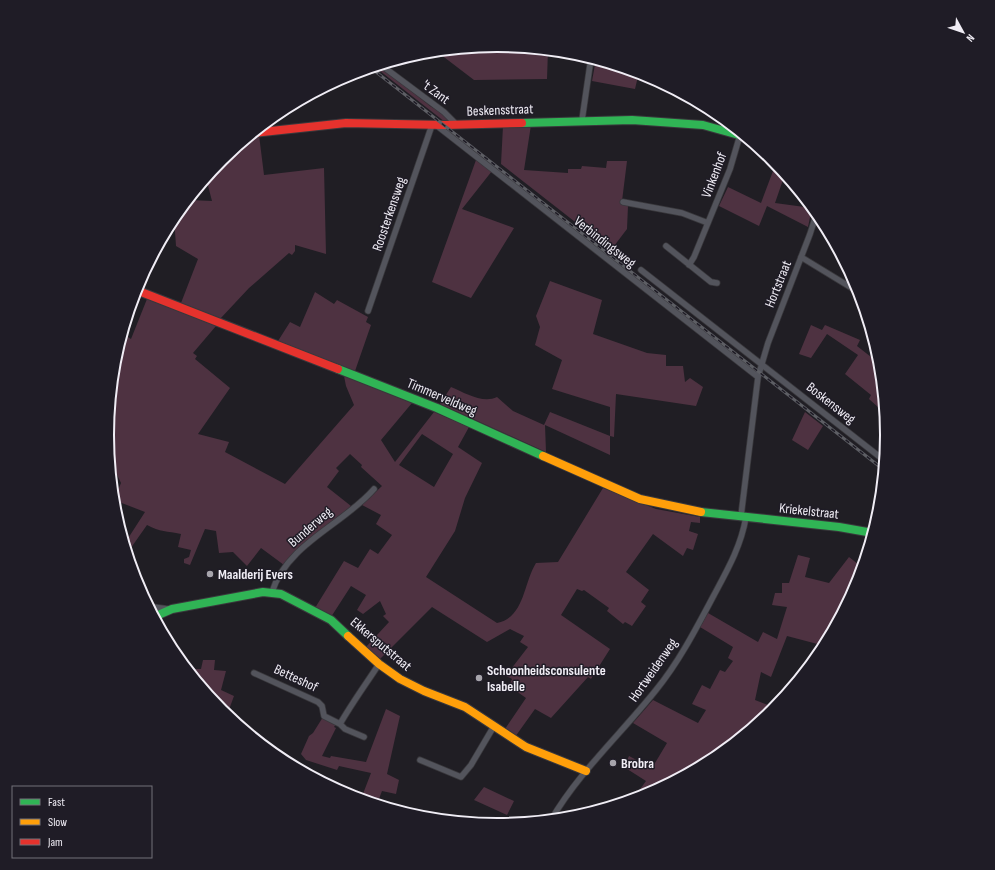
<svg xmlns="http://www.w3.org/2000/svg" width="995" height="870" font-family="'Sofia Sans Condensed',sans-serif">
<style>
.green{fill:#4e3241;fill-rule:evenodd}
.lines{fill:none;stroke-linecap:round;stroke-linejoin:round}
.street-casing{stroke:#39383c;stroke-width:7}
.fast-casing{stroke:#39383c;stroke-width:10}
.slow-casing{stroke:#39383c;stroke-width:10}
.jam-casing{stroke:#39383c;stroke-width:10}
.street{stroke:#53545c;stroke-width:5.5}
.fast{stroke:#30b455;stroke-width:8}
.slow{stroke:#ff9f0a;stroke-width:8}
.jam{stroke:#e5322d;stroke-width:8}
.rail-casing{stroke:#5d5e64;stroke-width:3}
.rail{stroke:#1f1c26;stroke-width:1.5;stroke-dasharray:4.5;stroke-linecap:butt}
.poi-dot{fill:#a7a5ac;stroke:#1f1c26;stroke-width:1.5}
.labels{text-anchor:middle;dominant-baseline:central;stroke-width:3;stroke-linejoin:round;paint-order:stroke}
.street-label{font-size:14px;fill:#f0edf5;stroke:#1f1c26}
.poi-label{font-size:14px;font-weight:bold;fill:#f0edf5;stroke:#1f1c26;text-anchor:start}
.rim{fill:none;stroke:#f0edf5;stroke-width:2}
</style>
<rect width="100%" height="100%" fill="#201e24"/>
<path class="green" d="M498,45L548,50L547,79L474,80L436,51Z
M596,59L639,72L635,89L592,81Z
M379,65L430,106L446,115L451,121L445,122L375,67Z
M531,125L524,170L568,173V169H581L582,166L606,168L607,161H627L622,201L628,206L627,229L611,250L501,164L503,126Z
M259,135L264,175L324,168L326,254L295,245V251L292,255L289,253L249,288L220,319L181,303L198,259L176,246L174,217L189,200L212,201L206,178C219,163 239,137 259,135Z
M476,160L492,171L462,209L514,228L471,298L432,282Z
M776,163L785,174L775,203L812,208L808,227L767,206L759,226L719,206L728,187L761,203Z
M550,281L602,300L593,334L647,353L666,355V366H683L685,382L690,378L703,387L696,406L616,394L614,437L610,436V455L545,425L546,452L440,404L451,387C465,393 483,404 497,397L513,411L544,425L550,412L610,436V407L552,389L562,360L535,345L540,327L536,316Z
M315,292L334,304L337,300L368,317L366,322L371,325L355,371L278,341L290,322L300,327Z
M147,299L216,326L193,353L197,356L195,359L230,388L198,434L229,442L225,452L285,484L354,405L346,386L344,376L412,403L381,440L395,462L434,412L469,427L458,447L482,463L465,498L455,531L426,577L497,623C525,617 523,584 536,563L558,562L603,488L656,509L700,517V523L691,522L689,531L698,534L693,550L687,548L683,556L653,534L626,572L649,590L641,602L646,606L632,626L625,622L623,624L607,611L609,608L584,590L582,591L577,589L561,615L610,649L591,679L588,677L551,718L535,709L515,737L505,729L526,698L509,686L512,679L497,671L500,666L507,670L511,669L528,647L520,642L524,636L510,629L487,642L432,607L379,660L366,647L389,622L383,616L386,614L380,601L363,614L357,610L366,595L351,586L331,617L315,608L344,561L358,568L370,549L378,554L392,535L376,524L381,515L362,505L382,486L361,467L362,465L350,454L336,468L339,471L327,487L351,506L284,565L261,548L247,566L233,552L219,553L216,531L205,529L190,565L184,563V559L189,557L191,550L178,547L181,534C167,531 160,532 147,525L128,552L125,543L145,512L114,500L121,483L110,460L108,435L111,403L113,402C114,393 114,389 113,380C112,366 117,351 121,338L124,340L126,336L131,339ZM422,434L453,454L434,487L399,465Z
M811,325L822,330L825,325L860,340L857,346L880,364L884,404L879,408L869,399L871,395L845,374L858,355L827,334L811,358L799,354Z
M805,412L823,426L808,450L792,440Z
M798,555L810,558L805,577L829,583L849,557L863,568L858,584L825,646L787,636L771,677L761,672L755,700L768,705L766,709L772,712L714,759L647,795L633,799L646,781L624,767L629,756L652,768L667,743L633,723L653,700L698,723L706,710L692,704L702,685L710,689L720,670L725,672L733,661L728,658L733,647L700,627L708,613L758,642L763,632L777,639L787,607L772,605L775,593H782V583H789Z
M186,658L195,669H201L203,660H215L214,670L226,671L221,690L234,696L227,715L182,662Z
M386,709L400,716L387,774L399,780L396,794L382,791L377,804L361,799L371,773L339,766L337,770L306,760L301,754L309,736L313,733L323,717L336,724L334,727L336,728L322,756L330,758L331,756L366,762Z
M484,787L514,801L507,815L474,800Z"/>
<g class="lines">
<g class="street-casing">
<path id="street" d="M381,65L444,112L457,125
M582,120L591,58
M436,125L758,377
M623,202L682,213L708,223
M666,246L711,282L717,283
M801,257L860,293
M689,265L694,257L730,169L740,135
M641,270L885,461
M368,311L432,125
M741,516L758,377L768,343L810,234L817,212
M272,592C287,544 344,524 374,489
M153,607L168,609
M254,673L318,702L322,706L324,716L340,724C352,703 366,684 379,664
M340,724L345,729L364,737
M420,760L461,777L471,765L494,726
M551,820C579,772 621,734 656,690C679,662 697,627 714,595C728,569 741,546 746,517"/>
</g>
<g class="fast-casing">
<path id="fast" d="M522,123L632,120L703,125L746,137
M338,369L437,408L543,456
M701,512L839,527L873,533
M156,616L172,609L263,592L281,594L331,620L348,636"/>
</g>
<g class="slow-casing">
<path id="slow" d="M543,456L640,499L701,512
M348,636L379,664L400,679L424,691L465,707L526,747L586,771"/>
</g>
<g class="jam-casing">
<path id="jam" d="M253,133L346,123L445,125L522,123
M136,290L338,369"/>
</g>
<use href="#street" class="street"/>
<use href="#fast" class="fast"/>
<use href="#slow" class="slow"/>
<use href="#jam" class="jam"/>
<g class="rail-casing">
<path id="rail" d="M371,68L884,470"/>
</g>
<use href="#rail" class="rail"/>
</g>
<g class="poi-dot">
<circle cx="210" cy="574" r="4"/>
<circle cx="479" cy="678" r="4"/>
<circle cx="613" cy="763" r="4"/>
</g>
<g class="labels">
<g class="street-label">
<text transform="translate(436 92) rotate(36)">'t Zant</text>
<text transform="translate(500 110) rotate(-2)">Beskensstraat</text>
<text transform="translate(714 175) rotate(-69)">Vinkenhof</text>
<text transform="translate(389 214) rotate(-71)">Roosterkensweg</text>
<text transform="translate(605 242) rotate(38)">Verbindingsweg</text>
<text transform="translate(778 284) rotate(-68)">Hortstraat</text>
<text transform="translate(442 397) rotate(23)">Timmerveldweg</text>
<text transform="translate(831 403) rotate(38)">Boskensweg</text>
<text transform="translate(809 511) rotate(6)">Kriekelstraat</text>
<text transform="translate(310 527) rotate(-41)">Bunderweg</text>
<text transform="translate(381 644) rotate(40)">Ekkersputstraat</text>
<text transform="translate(653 670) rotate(-55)">Hortweidenweg</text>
<text transform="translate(296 678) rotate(25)">Betteshof</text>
</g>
<g class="poi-label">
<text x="218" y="574">Maalderij Evers</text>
<text x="487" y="670">Schoonheidsconsulente<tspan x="487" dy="16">Isabelle</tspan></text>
<text x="621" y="763">Brobra</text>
</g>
</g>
<path d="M0 0H995V870H0ZM114 435a383 383 0 1 1 766 0a383 383 0 1 1-766 0Z" fill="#1f1c26" fill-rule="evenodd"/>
<path class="rim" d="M114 435a383 383 0 1 1 766 0a383 383 0 1 1-766 0Z"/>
<rect x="12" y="786" width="140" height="72" fill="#1f1c26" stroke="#737079"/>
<rect x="20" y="799" width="20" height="6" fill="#30b455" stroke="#737079"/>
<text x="48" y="806" font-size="12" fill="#f0edf5">Fast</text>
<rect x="20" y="819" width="20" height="6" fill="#ff9f0a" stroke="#737079"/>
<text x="48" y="826" font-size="12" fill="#f0edf5">Slow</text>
<rect x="20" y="839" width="20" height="6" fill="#e5322d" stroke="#737079"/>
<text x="48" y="846" font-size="12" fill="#f0edf5">Jam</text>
<g transform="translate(963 32) rotate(130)" stroke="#1f1c26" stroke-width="3" paint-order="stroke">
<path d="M0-3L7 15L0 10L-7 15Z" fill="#f0edf5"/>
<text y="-6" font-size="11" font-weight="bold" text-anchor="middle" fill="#f0edf5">N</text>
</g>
</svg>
